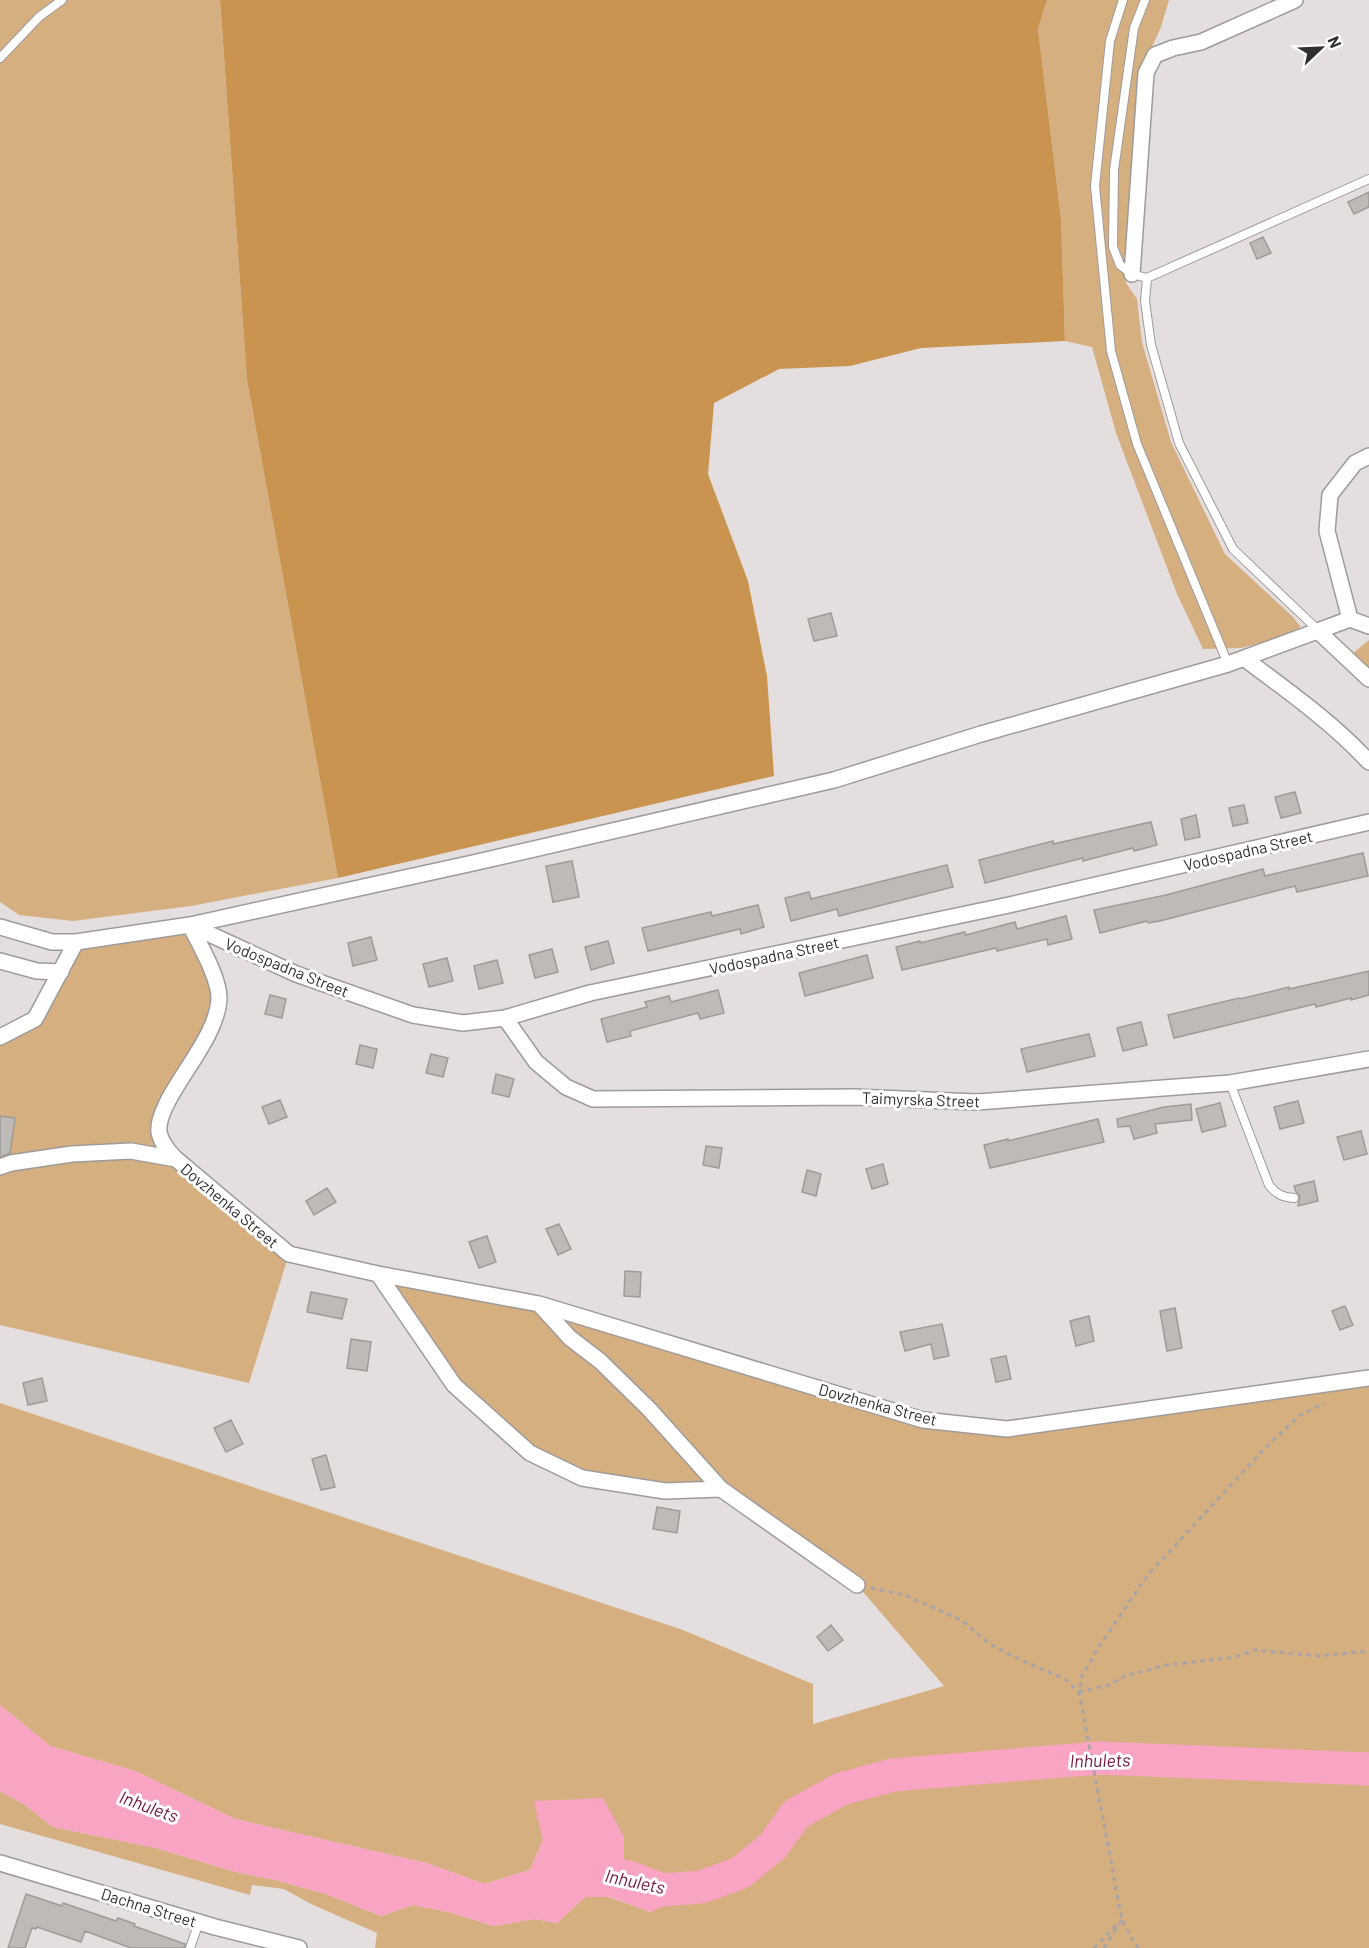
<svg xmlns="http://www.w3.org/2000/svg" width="1369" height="1948" font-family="Barlow,sans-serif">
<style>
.green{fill:#d6af81}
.forest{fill:#c99450}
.water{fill:#f9a4c2}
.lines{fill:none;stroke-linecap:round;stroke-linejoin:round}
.river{stroke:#f9a4c2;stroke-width:33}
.building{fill:#bdbab7;stroke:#9e9b99;stroke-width:1.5}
.service-casing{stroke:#9f9b9a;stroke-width:10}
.minor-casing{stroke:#9f9b9a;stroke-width:18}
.path{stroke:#a9a4a4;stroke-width:3;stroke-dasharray:4.5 4.5;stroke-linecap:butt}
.service{stroke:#fff;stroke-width:8}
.minor{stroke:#fff;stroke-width:15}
.labels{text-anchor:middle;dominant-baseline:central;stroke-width:6;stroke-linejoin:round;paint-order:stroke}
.street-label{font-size:16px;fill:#312f2f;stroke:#fff}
.water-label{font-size:18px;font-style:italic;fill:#751343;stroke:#fff}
</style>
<rect width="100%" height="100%" fill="#e4dfde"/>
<path class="green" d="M0,0H220L247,380L338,878L191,906L73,921L19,915L0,902Z
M1047,0H1169L1161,27L1141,71L1126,283L1137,299L1142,342L1171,442L1225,554L1292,616L1300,626L1297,634L1241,648L1203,649L1177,594L1116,433L1092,347L1065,341L1061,219L1038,29Z
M1369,640V672L1353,653Z
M190,925L219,996L160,1117L164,1146L289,1254L249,1383L0,1325V1037L35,1019L76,942Z
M378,1274L539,1304L923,1420L1007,1429L1369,1378V1948H375L377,1933L311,1904L284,1889L252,1885L250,1895L0,1824V1791L25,1805L53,1827L156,1848L236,1872L275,1880L326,1894L381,1916L413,1905L449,1912L494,1926L534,1919L557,1923L585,1897H608L651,1912L672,1877L650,1872L623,1859L624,1837L543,1840L530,1870L485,1884L426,1863L235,1819L135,1771L50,1746L0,1705V1403L683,1630L813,1684V1724L944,1686L857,1585L721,1489L582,1478L530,1453L454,1385Z"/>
<path class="forest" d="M220,0H1047L1038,29L1061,219L1065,341L921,348L850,366L779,369L714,403L708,474L748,581L767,676L774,776L338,878L247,380Z"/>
<path class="water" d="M0,1705L50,1746L135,1771L235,1819L426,1863L485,1884L530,1870L543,1840L534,1801L603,1798L624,1837V1859L650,1872L672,1877L668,1903L651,1912L609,1897H585L557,1923L534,1919L494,1926L449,1912L413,1905L381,1916L326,1894L275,1880L236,1872L156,1848L53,1827L25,1805L0,1791Z"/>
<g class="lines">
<path class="river" d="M628,1877L662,1890L701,1887L740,1873L773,1846L796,1814L841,1789L893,1775L1099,1758L1369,1769"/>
</g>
<path class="building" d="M1369,192V207L1354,214L1348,202Z
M1263,237L1271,253L1257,259L1250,243Z
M831,613L837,636L814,641L808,619Z
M1295,792L1301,813L1281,818L1275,797Z
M1244,805L1248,823L1233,826L1229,808Z
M1196,815L1200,837L1185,840L1181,819Z
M1151,822L1157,845L1134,851L1133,848L1083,861V858L985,883L979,860L1053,841V844Z
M1363,853L1368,876L1297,892L1295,886L1160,921L1148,923L1147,921L1100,933L1094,910L1166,895L1263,869L1265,876Z
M572,861L579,897L553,902L546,866Z
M947,865L953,887L839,916L837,909L791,921L785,898L809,892L811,899Z
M758,905L764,927L741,934L740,929L648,951L642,928L711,912L712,916Z
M1066,916L1072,939L1048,945L1047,939L997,951L996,948L902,970L896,947L920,941V943L965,932L966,935L1015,922L1017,929Z
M371,937L377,960L353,966L348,943Z
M608,941L614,963L591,970L585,947Z
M552,949L558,972L535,978L529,955Z
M867,955L873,978L805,996L799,973Z
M447,958L453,981L429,987L423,964Z
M497,960L503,983L479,989L474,966Z
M1369,971V995L1351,1000V998L1316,1007L1315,1004L1174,1038L1168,1015L1239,998L1240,999L1289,987V989Z
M718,990L724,1013L700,1019L698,1013L630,1031L631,1036L607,1042L601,1019L647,1007L645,1002L669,996L671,1002Z
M270,995L286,999L282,1018L265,1014Z
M1141,1022L1147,1045L1123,1051L1117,1028Z
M1089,1034L1095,1056L1027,1072L1021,1049Z
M360,1045L377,1049L373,1068L356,1064Z
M431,1054L448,1058L443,1077L426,1073Z
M496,1074L514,1079L509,1097L492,1093Z
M280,1100L287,1117L269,1124L262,1107Z
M1298,1101L1304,1123L1280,1129L1274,1107Z
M1220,1103L1226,1126L1202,1132L1196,1109Z
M1191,1104L1192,1120L1155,1124L1157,1133L1134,1139L1130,1126L1118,1127L1117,1119L1164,1107Z
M0,1116L15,1118L10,1153L0,1157Z
M1098,1119L1104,1142L990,1168L984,1145L1008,1139V1141Z
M1361,1131L1367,1154L1344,1160L1337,1137Z
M706,1146L722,1148L719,1168L703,1165Z
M883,1164L888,1184L872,1189L866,1169Z
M807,1170L821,1174L816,1196L802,1192Z
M1314,1181L1318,1201L1298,1206L1300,1196L1296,1192L1294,1186Z
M327,1188L336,1202L314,1215L306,1201Z
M559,1224L571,1249L558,1255L546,1229Z
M487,1236L496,1262L479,1268L469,1242Z
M625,1271L641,1272L640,1297L624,1296Z
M311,1292L347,1299L342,1319L307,1312Z
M1345,1306L1353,1325L1340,1330L1332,1311Z
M1175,1308L1182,1348L1167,1351L1160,1311Z
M1089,1316L1094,1341L1076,1346L1070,1321Z
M942,1324L949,1356L934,1359L931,1344L905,1351L900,1332Z
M351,1339L371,1342L367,1371L347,1368Z
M1006,1356L1011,1379L996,1382L991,1359Z
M42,1378L47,1401L28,1405L23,1383Z
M231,1420L243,1444L226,1452L214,1428Z
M326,1455L335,1487L321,1490L312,1459Z
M657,1507L680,1511L677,1533L653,1529Z
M831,1625L843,1640L828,1651L817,1637Z
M26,1894L62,1906L63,1903L116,1921L118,1918L135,1924L134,1926L185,1944L184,1948H131L85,1931L81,1942L37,1927L36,1929L32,1928L25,1948H8Z"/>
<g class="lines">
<g class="service-casing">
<path id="service" d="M1123,0L1110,41L1095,186L1111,351L1137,444L1228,664
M1145,0L1134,28L1114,170L1113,247L1120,265L1132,274L1147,278
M0,58L39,17L62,0
M1318,630L1233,549L1179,443L1151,345L1145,301L1147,278L1369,179
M1230,1083L1269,1185C1276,1194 1282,1197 1294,1198
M190,1948L199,1922"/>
</g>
<g class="minor-casing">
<path id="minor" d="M1132,274L1146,73L1155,55L1173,48L1201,42L1295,0
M1350,619L1327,531L1330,495L1355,463L1369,456
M1350,619L1369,626
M1319,632L1369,679
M1245,659C1288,691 1333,723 1369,762
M190,925C199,944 219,977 219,998C218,1033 181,1073 166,1105C162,1113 158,1122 159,1132C161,1143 168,1151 176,1159L289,1254L378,1274L539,1304L923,1420L1007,1429L1369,1378
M190,925L296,974L413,1015L463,1023L505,1018L590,993L1009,905L1369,822
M0,927L52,942H76L190,925L473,863L834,780L981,734L1228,664L1350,619
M0,961L37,971L61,972
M505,1018L536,1062L566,1087L593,1099L853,1097L977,1102L1230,1083L1369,1059
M0,1037L35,1019L76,942
M0,1167L11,1163L72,1154L131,1151L176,1159
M378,1274L454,1385L530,1453L582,1478L665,1491L721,1489
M539,1304L570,1338L600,1361L649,1409L721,1489L857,1585
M0,1863L215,1927L299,1948"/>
</g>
<path class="path" d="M871,1588L905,1595L961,1620L990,1644L1014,1657L1065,1679L1079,1692
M1079,1692L1109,1685L1125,1676L1167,1665L1235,1657L1254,1650L1319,1656L1369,1651
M1094,1948L1122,1920
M1104,1948L1119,1924
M1139,1948L1135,1944L1122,1920L1079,1692L1082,1676L1100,1645L1147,1576L1265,1448L1299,1416L1324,1403"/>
<use href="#service" class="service"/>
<use href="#minor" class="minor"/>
</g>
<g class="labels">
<g class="street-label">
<text transform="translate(1248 850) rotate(-13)">Vodospadna Street</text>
<text transform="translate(774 955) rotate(-12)">Vodospadna Street</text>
<text transform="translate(287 967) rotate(22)">Vodospadna Street</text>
<text transform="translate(921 1099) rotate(2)">Taimyrska Street</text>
<text transform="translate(230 1205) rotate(40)">Dovzhenka Street</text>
<text transform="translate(878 1404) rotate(15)">Dovzhenka Street</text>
<text transform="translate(149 1907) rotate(17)">Dachna Street</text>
</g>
<g class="water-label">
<text transform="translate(1100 1760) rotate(-1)">Inhulets</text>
<text transform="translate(149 1806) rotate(20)">Inhulets</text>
<text transform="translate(635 1881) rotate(12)">Inhulets</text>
</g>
</g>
<g transform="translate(1321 48) rotate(67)" stroke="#ffffff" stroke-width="4.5" paint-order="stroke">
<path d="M0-4.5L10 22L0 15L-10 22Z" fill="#312f2f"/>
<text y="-9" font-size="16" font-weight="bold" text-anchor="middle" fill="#312f2f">N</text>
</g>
</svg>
